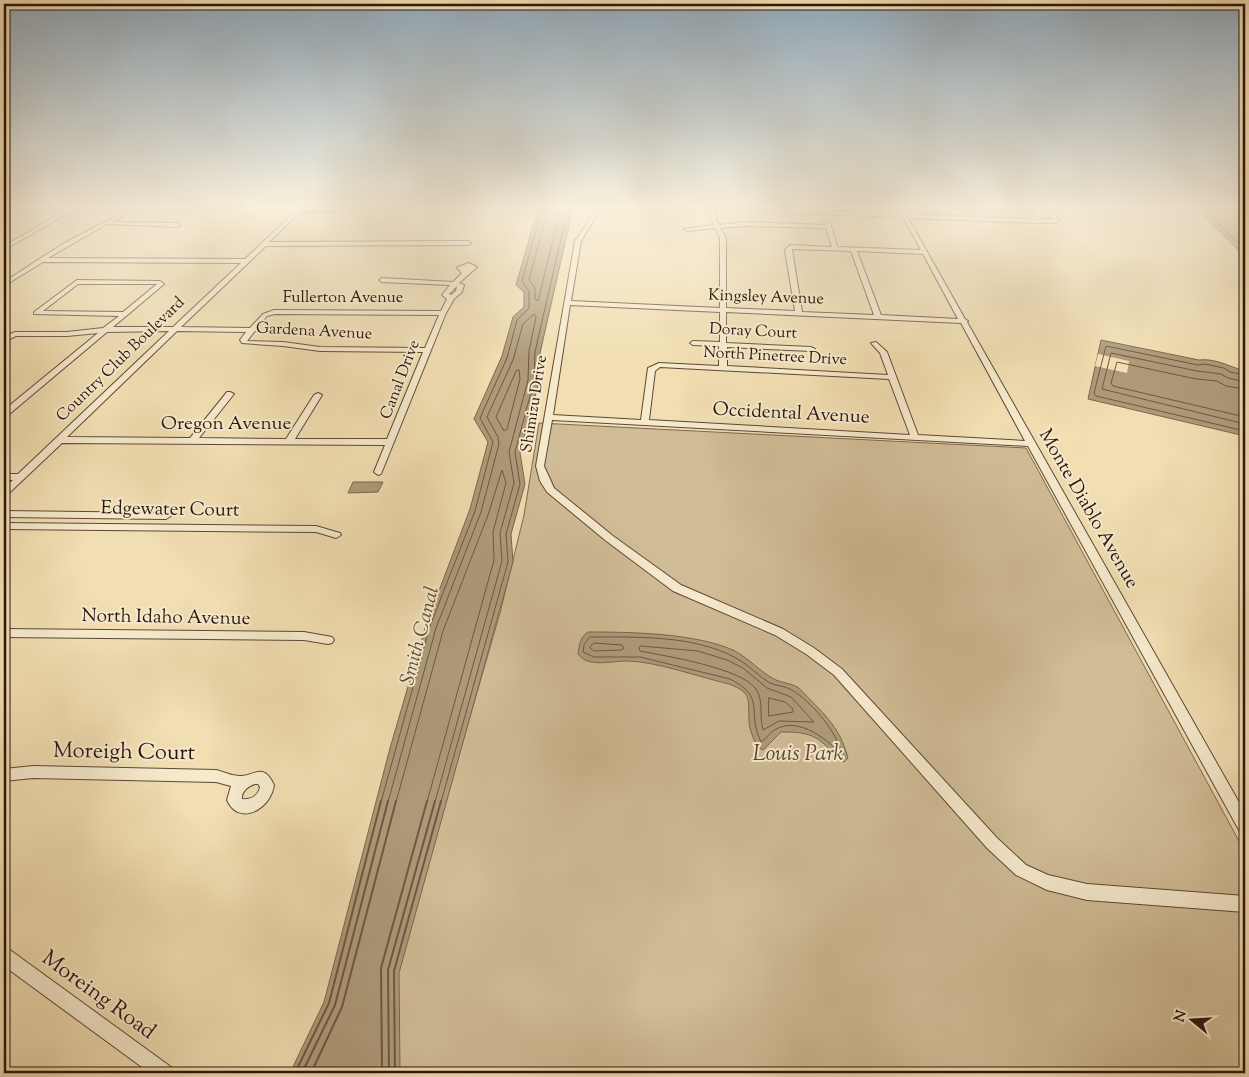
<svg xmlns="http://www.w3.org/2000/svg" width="1249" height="1077" font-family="'Sorts Mill Goudy',serif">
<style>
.green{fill:#d0bc96;stroke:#7e6950}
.water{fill:#ae9a79;stroke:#7a654d}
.pier{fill:#f1deb2}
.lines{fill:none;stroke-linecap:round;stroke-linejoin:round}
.shore-far1{stroke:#6d5842;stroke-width:1}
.shore{stroke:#6d5842;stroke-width:2}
.minor-casing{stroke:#5d4835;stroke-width:2}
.highway-casing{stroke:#2c160b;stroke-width:3}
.minor{fill:#f6eacd;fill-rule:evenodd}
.highway{fill:#f1deb2;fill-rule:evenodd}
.labels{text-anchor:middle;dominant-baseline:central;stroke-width:4;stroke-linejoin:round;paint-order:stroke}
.far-street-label{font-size:16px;fill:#2c160b;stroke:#f6eacd}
.street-label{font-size:19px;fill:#2c160b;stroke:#f6eacd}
.water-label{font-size:20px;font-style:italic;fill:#604b37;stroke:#f6eacd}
.near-street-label{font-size:22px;fill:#2c160b;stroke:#f6eacd}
.near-park-label{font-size:22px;font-style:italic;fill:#5d4835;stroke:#f6eacd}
</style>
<rect width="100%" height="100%" fill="#f1deb2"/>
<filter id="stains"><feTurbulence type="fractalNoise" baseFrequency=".004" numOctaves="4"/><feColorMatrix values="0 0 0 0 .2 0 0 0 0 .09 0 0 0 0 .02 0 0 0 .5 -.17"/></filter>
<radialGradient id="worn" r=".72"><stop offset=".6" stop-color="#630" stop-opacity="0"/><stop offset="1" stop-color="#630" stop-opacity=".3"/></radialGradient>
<path class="green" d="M539,423L1026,448L1245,852V1073H391L392,986L500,613L524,515Z"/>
<path class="water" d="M538,208H573L540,353L539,382L520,453L525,484L511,534L513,562L399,973L400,1073H290L324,1002L390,748L426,625L470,509L488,442L474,419L502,356L513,317L524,307V292L516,285Z
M1196,208H1245V257Z
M1101,340L1199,360C1216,358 1230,367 1245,371V436L1088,399Z
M353,482H383L378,492L348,493Z
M588,632C632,632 693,633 733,650C749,658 760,672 774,679C782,683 791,683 799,688C822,713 839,724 848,758L844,762C835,757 831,749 823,743C811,732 796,732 781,732L763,750L757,747C754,739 749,730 749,720C748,698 752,693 729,684C699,677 655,661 626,661C611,661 588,668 578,654C579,646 580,637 588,632Z"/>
<path class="pier" d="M1098,354L1129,361L1127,373L1095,366Z"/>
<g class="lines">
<path class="shore-far1" d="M548,208L529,280L535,288V299L538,301L561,208
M1203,208L1245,250
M519,370L520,379L507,429L504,431L496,417L516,371Z
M1245,375L1230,372L1224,368L1205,364L1198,365L1106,346L1094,393L1096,396L1245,431
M1245,382L1228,378L1221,374L1197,371L1111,353L1102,389L1245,424
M1245,389L1226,386L1217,381L1196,379L1117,362L1111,383L1113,386L1245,417
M590,637C637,637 694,635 736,658C749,665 758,676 770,683C777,686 785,686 792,690C811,702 833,727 840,748L836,749C821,735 797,718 776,729C770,732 767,738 761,742C746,711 767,698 730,679L640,657H594L583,652L584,645Z
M594,643L622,645L624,648L622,650L594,651L590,648Z
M641,646L698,651L727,660L743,668L767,688L791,697L814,722L779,721L763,730C759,717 764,700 756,689C741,668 666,656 640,651L639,648Z
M769,698L785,702L793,709V712L769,716Z
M381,802L430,626L475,511L493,442L480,418L507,358L517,320L529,308V291L522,281L542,208
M388,802L436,628L481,512L499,444L498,437L487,417L513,360L523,324L534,314L536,317L529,351L528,380L509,452L514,483L500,533L502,561L435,802
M396,802L443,631L488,515L502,470L506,483L493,532L494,560L427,802
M441,802L508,562L506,534L520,484L515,452L534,381L535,352L568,208"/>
<path class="shore" d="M295,1073L329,1003L381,801
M302,1073L335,1005L388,801
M311,1073L342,1007L396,801
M382,1073L381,968L427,801
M389,1073L388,970L435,801
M395,1073L394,971L441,801"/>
<g class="minor-casing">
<path id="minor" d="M4,208H304L269,242L468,241L471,243L468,245L266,246L181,327L250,328L263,314L274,310L441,311L447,299L442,295L450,285L382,282L379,280L382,278L453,282L462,273L457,268L458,267L469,263L477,267L459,283L464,285L462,292L454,299L446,313L381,474L378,475L374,472L385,445L62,443L7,495L4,496V488L13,480H4V474H18L169,331L107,332L7,416H4V410L98,333L67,336H16L4,342V337L15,332H67L103,328L119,316L34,314V312L77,280L160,281L164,284L163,285L113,327H173L241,263L43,262L4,286V282L61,245L125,211H72L4,250V246L65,211L4,210ZM132,211H296L245,259L48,258L107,224L178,227L181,225L178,223L112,222ZM78,284H157L123,312L43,311ZM457,286L456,291L451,295L449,294ZM275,314L439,315L425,348L320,347L283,342L247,341L267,316ZM177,331L246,332L240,340L242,343L283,346L320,351L423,352L387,439H295L322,395L318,393L314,395L286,439L199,438L234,394L230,392H227L190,438L67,437Z
M595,208H709L901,214L898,208H902L906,214L976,217L970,208H974L981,217L1032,219L1022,208H1027L1038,219H1053L1043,208H1048L1059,220L1057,223H1037L908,218L965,319L968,321L967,322L1245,813V834L1240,832L1028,446L552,420L544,466L554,488L613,536L681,585L783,629L814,648L842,669L997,838L1026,865L1048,875L1087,884L1245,896V912L1087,900L1047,890L1016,875L987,848L834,675L806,654L775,635L673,591L605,540L547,492L540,481L536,466L575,241L591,218ZM669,209L711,211L710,219L714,225L684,229L687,231L715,228L720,238V308L571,301L581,241L599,211ZM715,211L903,217L921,250L837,247L830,222L827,220L824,222L825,225L747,222L719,225L716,219ZM747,226L826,228L832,247L790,245L785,250L795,311L726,308V238L720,228ZM792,249L851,251L874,315L802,312ZM857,251L923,254L958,319L881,315ZM570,305L720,312V342L693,341L690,343L693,345L719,346V366L659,363L648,368L641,420L553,415ZM726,312L961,323L1025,441L918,435L887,352L876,342L871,343L880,353L888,375L727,366V347L811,351L815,349L811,347L726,343ZM660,367L889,379L910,435L649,420L655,371Z
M4,511L166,513L171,516L166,519L4,517Z
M4,523L316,526L340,533L341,535L336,538L316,532L4,529Z
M4,629L304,632L332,637L334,640L332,643L328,644L304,640L4,637Z
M33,766L216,770C224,772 232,776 240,776C254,777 263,761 274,785C271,809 239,827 227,800L231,786L216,782L33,778L4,781V769ZM255,784H258L260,787C258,796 251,800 242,799C241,792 248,786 255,784Z
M4,948L10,950L171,1067L174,1073H150L4,966Z"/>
</g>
<g class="highway-casing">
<path id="highway" d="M297,208H356L352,210L300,212L296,210Z"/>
</g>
<use href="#minor" class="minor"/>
<use href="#highway" class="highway"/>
</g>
<linearGradient id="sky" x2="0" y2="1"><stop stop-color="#91aabc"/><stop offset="0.58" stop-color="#f9f0dc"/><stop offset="1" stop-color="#f9f0dc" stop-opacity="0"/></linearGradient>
<rect width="1249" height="359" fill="url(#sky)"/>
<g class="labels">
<g class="far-street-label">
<text x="343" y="298">Fullerton Avenue</text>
<text transform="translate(766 298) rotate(2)">Kingsley Avenue</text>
<text transform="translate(314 332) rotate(3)">Gardena Avenue</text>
<text transform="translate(753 332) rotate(3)">Doray Court</text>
<text transform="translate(775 357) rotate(3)">North Pinetree Drive</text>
<text transform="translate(121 360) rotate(-44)">Country Club Boulevard</text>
<text transform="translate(401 380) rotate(-69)">Canal Drive</text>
<text transform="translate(535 404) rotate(-81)">Shimizu Drive</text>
</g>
<g class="street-label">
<text transform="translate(791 414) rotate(3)">Occidental Avenue</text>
<text x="226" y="424">Oregon Avenue</text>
<text transform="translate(1088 509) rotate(60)">Monte Diablo Avenue</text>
<text transform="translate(170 510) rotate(1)">Edgewater Court</text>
<text transform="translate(166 618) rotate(1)">North Idaho Avenue</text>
</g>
<g class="water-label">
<text transform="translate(421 636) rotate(-75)">Smith Canal</text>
</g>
<g class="near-street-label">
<text transform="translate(124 753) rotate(1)">Moreigh Court</text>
<text transform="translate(98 996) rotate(36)">Moreing Road</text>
</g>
<g class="near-park-label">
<text x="798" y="755">Louis Park</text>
</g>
</g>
<rect width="1249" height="1077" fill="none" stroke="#f1deb2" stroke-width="20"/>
<rect x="5" y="5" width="1239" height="1067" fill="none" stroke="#2c160b" stroke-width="2.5"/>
<rect x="10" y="10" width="1229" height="1057" fill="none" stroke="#2c160b"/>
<g transform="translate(1192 1020) rotate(288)" stroke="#f6eacd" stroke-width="4" paint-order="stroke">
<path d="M0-4L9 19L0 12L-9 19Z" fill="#2c160b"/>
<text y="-8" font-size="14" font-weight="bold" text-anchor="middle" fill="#2c160b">N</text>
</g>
<rect width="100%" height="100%" filter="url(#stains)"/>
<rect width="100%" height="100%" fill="url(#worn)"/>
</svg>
